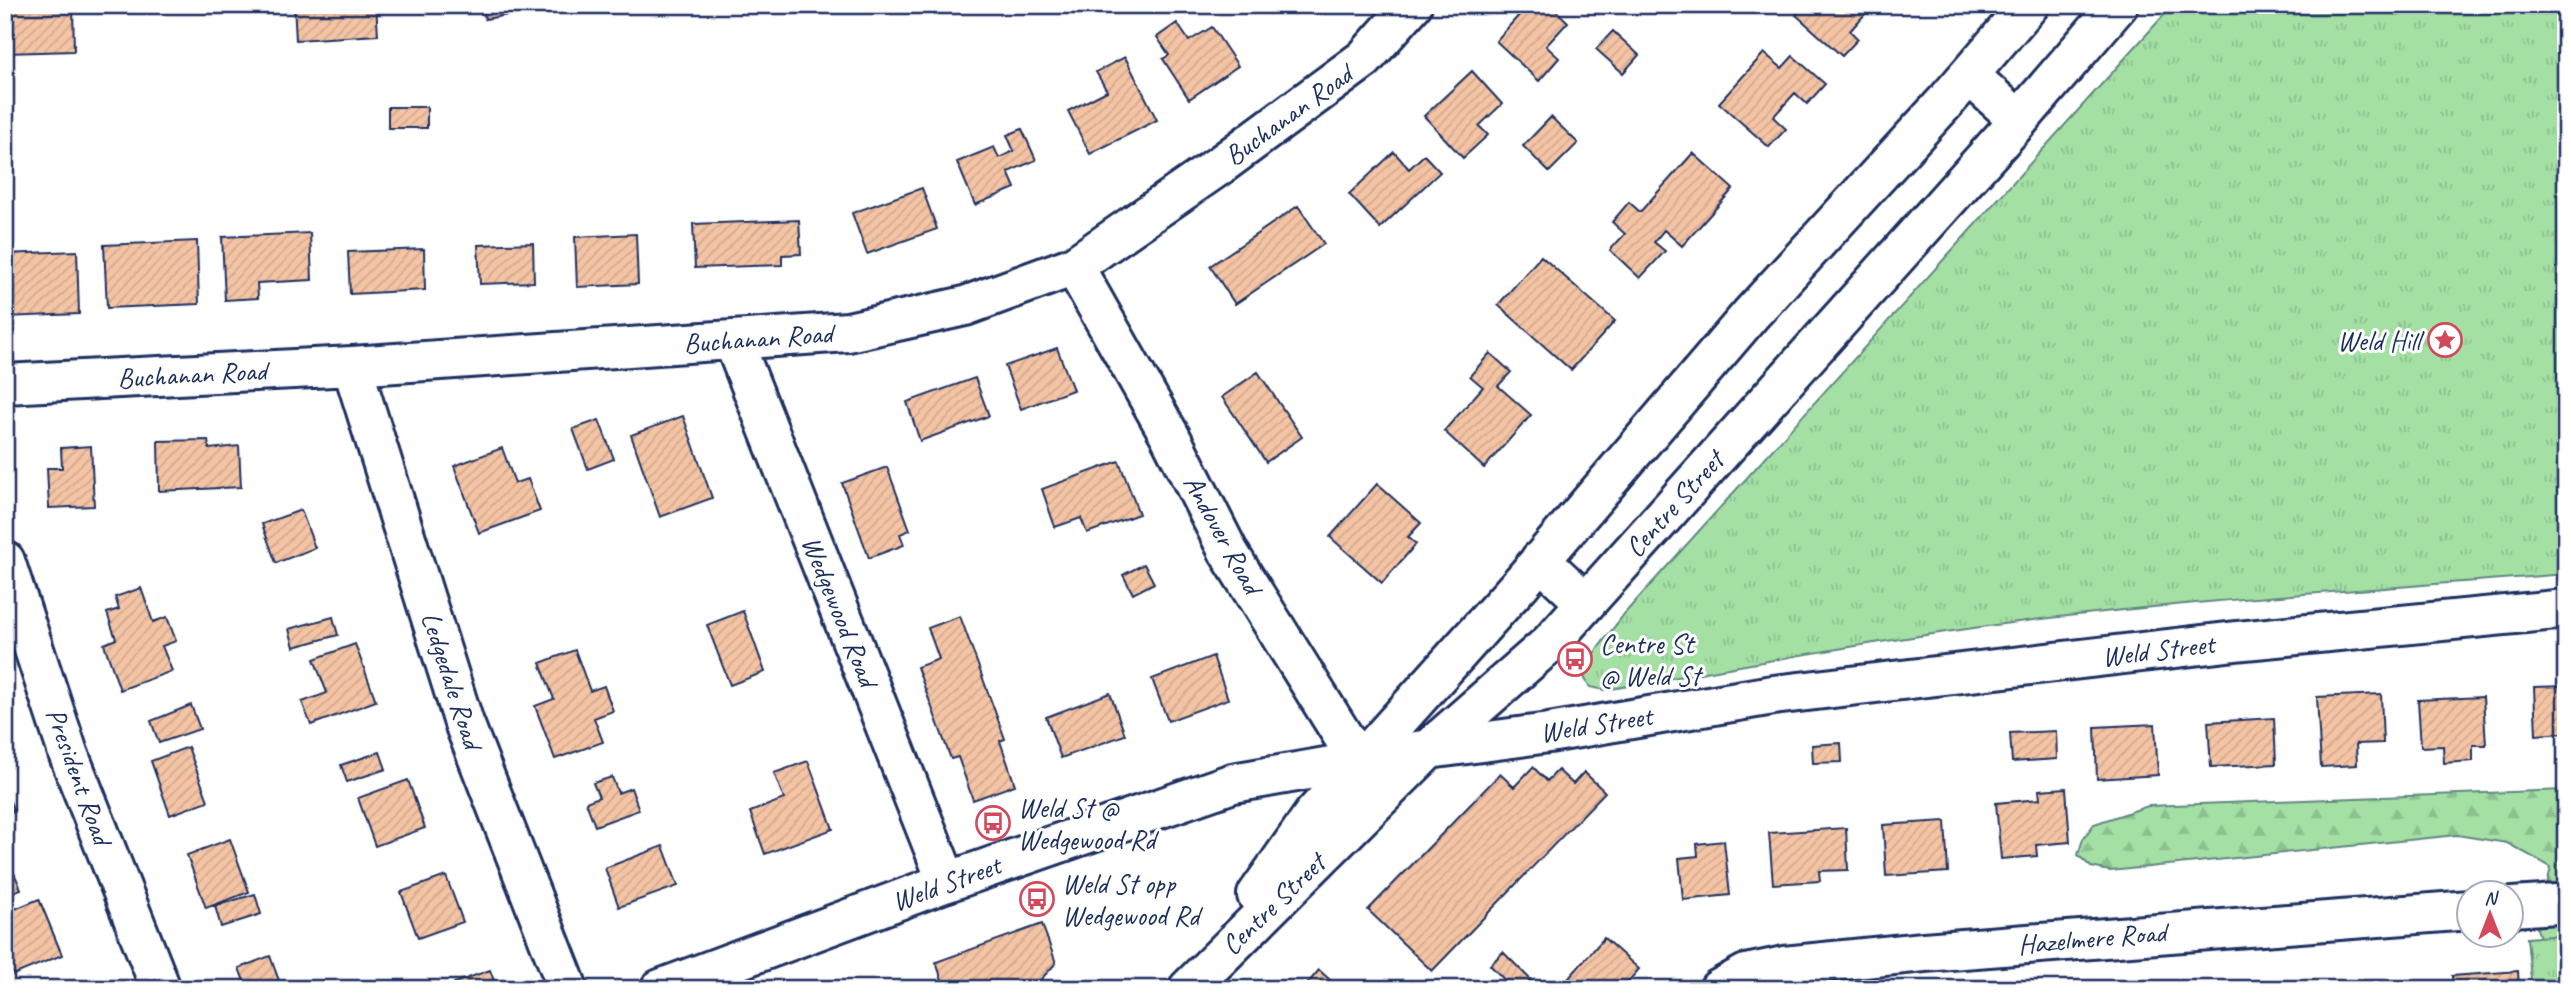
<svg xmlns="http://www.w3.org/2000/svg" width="2571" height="994" font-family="Caveat,sans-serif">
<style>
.forest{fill:url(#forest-firs);stroke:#608781;stroke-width:2}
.park{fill:url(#park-tufts);stroke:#608781;stroke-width:2}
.building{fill:url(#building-hatch);stroke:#1b2f5e;stroke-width:2}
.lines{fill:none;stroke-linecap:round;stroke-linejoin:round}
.minor-casing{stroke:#1b2f5e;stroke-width:44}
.tertiary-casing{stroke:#1b2f5e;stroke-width:44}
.secondary-casing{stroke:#1b2f5e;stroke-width:44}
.minor{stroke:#fff;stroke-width:38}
.tertiary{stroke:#fff;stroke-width:38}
.secondary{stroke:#fff;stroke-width:38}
.labels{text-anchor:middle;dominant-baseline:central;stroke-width:6;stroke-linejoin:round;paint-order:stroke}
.street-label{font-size:28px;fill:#1b2f5e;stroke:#fff}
.poi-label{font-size:28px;fill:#1b2f5e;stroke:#fff;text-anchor:start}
</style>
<defs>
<pattern id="forest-firs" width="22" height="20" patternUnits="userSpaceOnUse" patternTransform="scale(1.75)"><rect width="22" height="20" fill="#a4dfa4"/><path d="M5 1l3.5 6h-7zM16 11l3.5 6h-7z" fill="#8dc090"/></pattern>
<pattern id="park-tufts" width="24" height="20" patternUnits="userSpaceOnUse" patternTransform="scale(1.75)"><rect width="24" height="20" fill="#a4dfa4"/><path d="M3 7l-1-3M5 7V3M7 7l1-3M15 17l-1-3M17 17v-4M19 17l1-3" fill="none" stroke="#8dc090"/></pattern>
<pattern id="building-hatch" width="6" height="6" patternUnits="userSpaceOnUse" patternTransform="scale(1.75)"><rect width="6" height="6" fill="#f4c4a4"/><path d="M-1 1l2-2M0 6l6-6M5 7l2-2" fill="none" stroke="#d1a990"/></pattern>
</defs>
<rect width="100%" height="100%" fill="#fff"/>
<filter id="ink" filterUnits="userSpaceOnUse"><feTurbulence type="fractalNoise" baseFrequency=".0143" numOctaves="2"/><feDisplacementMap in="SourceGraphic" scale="14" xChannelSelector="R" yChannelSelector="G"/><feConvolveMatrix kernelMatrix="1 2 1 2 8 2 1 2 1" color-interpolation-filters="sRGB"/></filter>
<g filter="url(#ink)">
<path class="forest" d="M2566,790V989H2558L2537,929L2551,867L2507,843L2457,835L2110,871L2091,867L2078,855L2083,839L2094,824L2148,806Z"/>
<path class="park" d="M2173,5H2566V574C2383,589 2200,599 2018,622C1880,640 1743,665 1606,690L1590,687L1585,679L1582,669L1625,613Z
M2566,857V989H2532L2527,938L2564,935L2559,858Z"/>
<path class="building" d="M294,5H376L378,35L296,40Z
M482,5H564L485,19Z
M1528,5H1550L1568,22L1546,46L1559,58L1539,81L1496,41Z
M1805,5H1873L1850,31L1858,39L1842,56L1796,15Z
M73,7L74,51L5,53V9Z
M1177,23L1189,41L1212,27L1238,66L1189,99L1163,59L1169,55L1157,37Z
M1613,31L1639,55L1623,73L1596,49Z
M1764,53L1782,68L1793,56L1825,84L1807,104L1795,93L1773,117L1786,129L1769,147L1719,103Z
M1125,57L1157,120L1090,154L1068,111L1107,91L1096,72Z
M1472,71L1502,104L1479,126L1488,135L1463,158L1424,116Z
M388,107H427V128H388Z
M1551,117L1578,143L1549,172L1523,146Z
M1022,129L1036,160L1008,172L1015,188L975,205L957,162L994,147L999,158L1014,151L1007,135Z
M1394,152L1409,169L1424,155L1440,172L1380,228L1349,194Z
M1693,153L1733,189L1682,246L1664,230L1654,242L1665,251L1640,278L1610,250L1625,234L1612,222L1629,202L1640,212Z
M922,188L937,229L867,254L852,213Z
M1298,206L1324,244L1235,304L1210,266Z
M799,220L801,254L782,255V265L695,268L693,224Z
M310,233L312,280L257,283L258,298L225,300L222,237Z
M636,234L638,284L577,287L575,237Z
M197,241L199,304L107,308L104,245Z
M533,243L534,282L480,284L478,245Z
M424,249L425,290L350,294L348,252Z
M77,251L79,314L5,317V254Z
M1541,256L1615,321L1571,370L1498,305Z
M1057,348L1073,390L1021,409L1005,366Z
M1490,353L1511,372L1498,386L1531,415L1484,468L1444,431L1483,387L1470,376Z
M1258,372L1302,437L1266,462L1222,397Z
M975,378L989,416L920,441L907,402Z
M683,416L712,498L660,517L631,435Z
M599,420L614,459L588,469L573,429Z
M208,440L209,449L239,446L241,487L159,491L158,441Z
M91,446L94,506L49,508L47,468H62L61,448Z
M502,448L515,483L528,479L540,511L479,533L454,466Z
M1119,461L1139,514L1087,533L1081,518L1055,527L1042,489Z
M887,467L910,530L900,534L904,545L869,558L842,483Z
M1377,484L1421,523L1408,537L1416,544L1382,583L1330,537Z
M301,510L315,548L276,563L262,524Z
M1144,564L1154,583L1133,594L1123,575Z
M141,588L153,622L167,617L176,641L162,646L172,671L120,690L104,644L116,639L107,613L119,609L115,597Z
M743,611L765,672L730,685L707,625Z
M960,616L1005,739L1000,741L1015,785L973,800L958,757L951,759L917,667L939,659L928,628Z
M333,617L338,635L294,647L289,629Z
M355,644L376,701L311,725L302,702L327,693L314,659Z
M575,650L590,691L604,686L613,711L594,718L603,742L555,759L535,706L554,699L540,663Z
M1213,656L1228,699L1168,721L1152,679Z
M2566,686V733L2536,735L2534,687Z
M1110,693L1125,735L1061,758L1046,717Z
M2381,694L2383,743L2356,744L2357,765L2321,767L2317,697Z
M2483,697L2486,745H2473V761L2444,763L2443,746L2421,747L2418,700Z
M191,705L200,729L159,743L151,721Z
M2274,718L2276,764L2211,767L2208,722Z
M2155,724L2158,775L2097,779L2095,727Z
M2056,731L2057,759L2012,762L2010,733Z
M1841,743L1842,762L1813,763L1812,745Z
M188,747L208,801L170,815L151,761Z
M380,752L386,769L347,782L341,765Z
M808,761L833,829L765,854L750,812L784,799L774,773Z
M1533,767L1547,781L1558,770L1573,784L1584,772L1605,792L1432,971L1368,910L1500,774L1514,787Z
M612,777L618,793L631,788L639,810L595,826L586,802L599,797L593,783Z
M408,780L425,828L375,846L358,798Z
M2066,788L2070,842L2036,845L2037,856L2001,859L1996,803L2040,799L2039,790Z
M5,790L14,811L5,815Z
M1945,821L1948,872L1886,876L1883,825Z
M1846,828L1848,870L1819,871L1820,881L1773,884L1769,833Z
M230,839L249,892L206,908L187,855Z
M1724,841L1730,895L1683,900L1679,858L1698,856L1697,844Z
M663,846L678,886L619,907L605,868Z
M14,873L21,889L5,895V877Z
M446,876L463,922L418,938L401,892Z
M255,894L261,914L221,927L215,906Z
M39,899L62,955L13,975L5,956V913Z
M1042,924L1056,963L1032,989H945L936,962Z
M1604,938L1639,969L1622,989H1581L1569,978Z
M1503,952L1531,980L1522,989H1513L1490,965Z
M270,956L282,989H247L239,968Z
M490,970L497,989H456L454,983Z
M1319,970L1340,989H1303Z
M2518,971L2519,989H2453L2452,976Z
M2411,981L2412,989H2342V986Z"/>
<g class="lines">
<g class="minor-casing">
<path id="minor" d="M1074,266L1170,436L1229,553L1359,762L1380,785
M733,340L947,882
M352,366L464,723L568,989
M5,384L352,366L848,332L965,306L1074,266L1223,163L1364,59L1412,5
M5,561L68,753L161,989
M2512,907L2557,904
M1719,989L1746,974L1784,966L1924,952L2470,910"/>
</g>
<g class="tertiary-casing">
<path id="tertiary" d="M660,989L947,882L1233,783L1429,749L1549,733L1773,695L2236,641L2566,609"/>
</g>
<g class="secondary-casing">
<path id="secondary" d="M1969,75L2019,120
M1540,560L1586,603
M1257,895L1313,815L1522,582L1751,314L1948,99L2029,5
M1188,989L1429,749L1550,643L2019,120L2118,5"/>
</g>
<use href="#minor" class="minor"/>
<use href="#tertiary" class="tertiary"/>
<use href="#secondary" class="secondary"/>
</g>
</g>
<defs>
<g id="sight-ring" transform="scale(1.75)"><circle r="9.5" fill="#fff" stroke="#d1495b" stroke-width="1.5"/><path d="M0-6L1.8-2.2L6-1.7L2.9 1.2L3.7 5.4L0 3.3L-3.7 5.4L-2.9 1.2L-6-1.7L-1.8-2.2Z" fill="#d1495b"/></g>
<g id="bus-ring" transform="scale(1.75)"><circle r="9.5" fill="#fff" stroke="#d1495b" stroke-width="1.5"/><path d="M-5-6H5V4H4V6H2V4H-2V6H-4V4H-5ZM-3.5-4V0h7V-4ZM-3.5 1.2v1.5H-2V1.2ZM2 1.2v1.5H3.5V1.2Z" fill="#d1495b"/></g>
</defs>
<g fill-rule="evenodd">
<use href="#sight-ring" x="2445" y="340"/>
<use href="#bus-ring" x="1575" y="659"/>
<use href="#bus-ring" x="993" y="823"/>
<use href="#bus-ring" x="1037" y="899"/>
</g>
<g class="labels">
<g class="street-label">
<text transform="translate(1288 115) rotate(-36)">Buchanan Road</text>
<text transform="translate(758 338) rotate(-4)">Buchanan Road</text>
<text transform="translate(192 374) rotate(-3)">Buchanan Road</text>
<text transform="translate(1674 504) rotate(-48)">Centre Street</text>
<text transform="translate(1223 534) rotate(61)">Andover Road</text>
<text transform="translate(840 611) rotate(68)">Wedgewood Road</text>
<text transform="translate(2158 650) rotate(-7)">Weld Street</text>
<text transform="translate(452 680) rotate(72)">Ledgedale Road</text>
<text transform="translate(1596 724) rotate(-9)">Weld Street</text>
<text transform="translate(79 776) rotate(70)">President Road</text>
<text transform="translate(946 883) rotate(-20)">Weld Street</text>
<text transform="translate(1273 904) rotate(-44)">Centre Street</text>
<text transform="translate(2092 938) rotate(-5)">Hazelmere Road</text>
</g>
<g class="poi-label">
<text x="2420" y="340" text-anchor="end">Weld Hill</text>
<text x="1600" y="643">Centre St<tspan x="1600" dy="32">@ Weld St</tspan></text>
<text x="1018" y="807">Weld St @<tspan x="1018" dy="32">Wedgewood Rd</tspan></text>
<text x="1062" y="883">Weld St opp<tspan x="1062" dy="32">Wedgewood Rd</tspan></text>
</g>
</g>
<rect width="2571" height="994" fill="none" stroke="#fff" stroke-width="28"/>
<rect x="14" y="14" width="2543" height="966" fill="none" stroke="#1b2f5e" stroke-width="2.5" filter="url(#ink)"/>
<g transform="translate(2490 914)"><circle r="33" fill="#ffffff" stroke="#a4acbf" stroke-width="2"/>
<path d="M0-5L12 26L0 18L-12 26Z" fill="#d1495b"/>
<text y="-10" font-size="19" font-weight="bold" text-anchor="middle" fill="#1b2f5e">N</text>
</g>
</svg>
